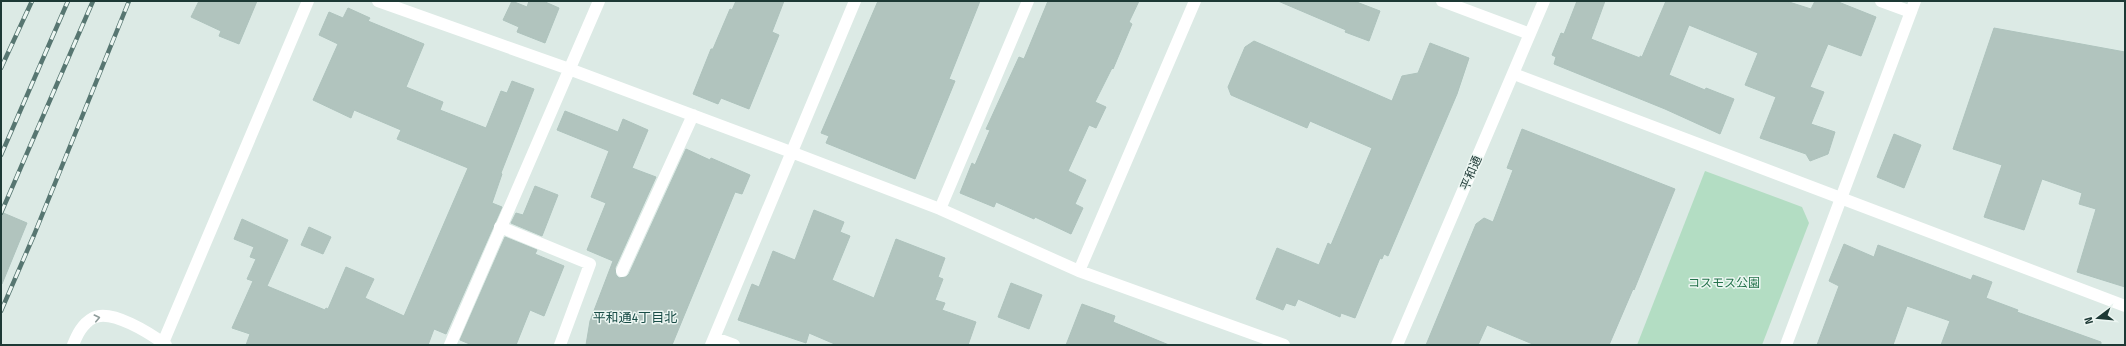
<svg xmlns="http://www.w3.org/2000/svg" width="2126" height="346" font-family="'Fira Sans Condensed','Noto Sans JP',sans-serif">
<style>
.green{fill:#b3ddc3}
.building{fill:#b1c4be;stroke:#aec3bd}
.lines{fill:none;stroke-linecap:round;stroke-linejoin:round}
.minor{stroke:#fff;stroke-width:12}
.rail-casing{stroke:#577671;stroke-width:4.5}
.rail{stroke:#ecf6f2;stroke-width:3;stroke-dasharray:9;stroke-linecap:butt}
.oneway{stroke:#8e9c9a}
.labels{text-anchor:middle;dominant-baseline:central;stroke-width:3;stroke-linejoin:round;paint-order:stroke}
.street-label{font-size:12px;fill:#1d3935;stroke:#ecf6f2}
.park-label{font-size:12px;fill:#25734c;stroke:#ecf6f2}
.neighbourhood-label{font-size:13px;fill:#194c46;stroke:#ecf6f2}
</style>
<rect width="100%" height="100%" fill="#dceae5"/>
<path class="green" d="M1705,171L1802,207L1809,223L1762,345H1637Z"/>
<path class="building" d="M199,1H257L239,44L219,36L221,31L191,17Z
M512,1L527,7L529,1H543L559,8L545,43L517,32L519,27L503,20Z
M736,1H784L772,32L779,35L749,109L721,98L718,104L693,94L711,49H713L730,9L732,10Z
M878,1H980L949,79L955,81L915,179L826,143L829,136L821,133Z
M1048,1H1139L1129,22L1132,24L1113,69L1112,68L1095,102L1106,107L1096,128L1089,125L1068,171L1086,180L1075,204L1083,208L1071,234L1035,217L1034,219L996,202L994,207L960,193L972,163L975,165L990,130L986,129L1019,57L1024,59Z
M1278,1H1354L1380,11L1369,41L1345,32L1346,30Z
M1577,1H1605L1591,39L1640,58V56L1642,57L1666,1H1786L1811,9L1815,1H1836L1876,17L1861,56L1828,44L1810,87L1824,92L1811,124L1835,132L1828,154L1810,161L1806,154L1760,138L1776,97L1745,85L1758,53L1689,25L1669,75L1705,90L1706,88L1734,99L1720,134L1665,109L1554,64L1556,57L1552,55L1561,33L1564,34L1566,29Z
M348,8L370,18L368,21L424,44L406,87L443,102L440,110L486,128L501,91L507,93L512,81L534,89L501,173L502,174L492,203L502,207L446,334L434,329L428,345H246L250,334L232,328L253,281L247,279L256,259L250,257L254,247L234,239L242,219L288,240L267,286L325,310L326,308L328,309L346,267L374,279L365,298L404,316L468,168L397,139L401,130L354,110L351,118L313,100L338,44L319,35L329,12L343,18Z
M1994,28L2125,52V287L2077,272L2096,209L2079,204L2082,193L2042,179L2024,230L1984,217L2002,165L1953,149Z
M1254,41L1392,101L1402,76L1418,73L1430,43L1469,58L1457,94L1388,256L1384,254L1382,259L1380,258L1355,318L1341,313L1340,317L1298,299L1295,306L1286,303L1283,310L1256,299L1277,248L1319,265L1328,243L1331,245L1372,148L1310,121L1307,128L1231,95L1228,87L1245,47Z
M565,111L618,132L623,119L648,130L632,168L656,177L615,268L616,275L619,278L626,277L629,274L686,149L710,160L711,158L750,175L742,194L735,192L672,345H586L590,321L613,261L587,250L606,203L591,197L609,151L557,130Z
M1522,129L1675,189L1634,290L1633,289L1609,345H1535L1487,325L1478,345H1426L1476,224L1484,218L1493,222L1513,170L1507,168Z
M1894,134L1921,145L1904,188L1877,177Z
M535,186L558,195L542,236L511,223L516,213L523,215Z
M814,210L844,222L840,232L850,236L832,280L874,298L896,239L945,258L938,277L943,279L935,300L945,303L942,310L976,322L968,345H837L809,333L806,343L738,320L752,284L759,287L773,251L795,260Z
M1,212L27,223L2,284H1Z
M309,227L331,237L323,254L301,245Z
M505,237L537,250L535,254L564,266L544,316L530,310L516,345H472L460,340Z
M1844,244L1874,257L1878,245L1971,280L1973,275L1992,282L1986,298L2018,310L2017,312L2101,342V345H1941L1950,321L1907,306L1893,345H1817L1839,286L1829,281Z
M1011,283L1042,295L1029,329L998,317Z
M1082,304L1115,316L1113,322L1169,345H1066Z"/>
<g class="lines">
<path class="minor" d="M378,1L569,69L791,152L940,209L1079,271L1284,345
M1442,1L1530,34
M1881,1L1911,12
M1514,74L2125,306
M940,209L1028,1
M500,227L590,264L560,345
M622,271L693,115
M1079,271L1195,1
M715,338L734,345
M73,345C77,335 82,324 93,318C111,308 151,334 166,345
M162,345L308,1
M450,345L599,1
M711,345L855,1
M1397,345L1544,1
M1786,345L1915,1"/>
<g class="rail-casing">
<path id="rail" d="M1,68L32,1
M1,155L68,1
M1,213L93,1
M1,311L34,235L129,1"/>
</g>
<use href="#rail" class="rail"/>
</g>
<defs><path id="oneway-chevron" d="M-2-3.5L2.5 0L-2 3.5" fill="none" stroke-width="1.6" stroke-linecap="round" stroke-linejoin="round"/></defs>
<use class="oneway" href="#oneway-chevron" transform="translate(97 318) rotate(-13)"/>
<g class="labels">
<g class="street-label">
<text transform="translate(1471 173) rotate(-67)">平和通</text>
</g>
<g class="park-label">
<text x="1724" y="283">コスモス公園</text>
</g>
<g class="neighbourhood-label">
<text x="635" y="317">平和通4丁目北</text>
</g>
</g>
<rect width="2126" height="346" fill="none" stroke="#1d3935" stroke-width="4"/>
<g transform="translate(2098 318) rotate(254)" stroke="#ecf6f2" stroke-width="3" paint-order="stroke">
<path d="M0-3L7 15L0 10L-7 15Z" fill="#1d3935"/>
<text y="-6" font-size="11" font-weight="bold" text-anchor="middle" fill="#1d3935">N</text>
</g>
</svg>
